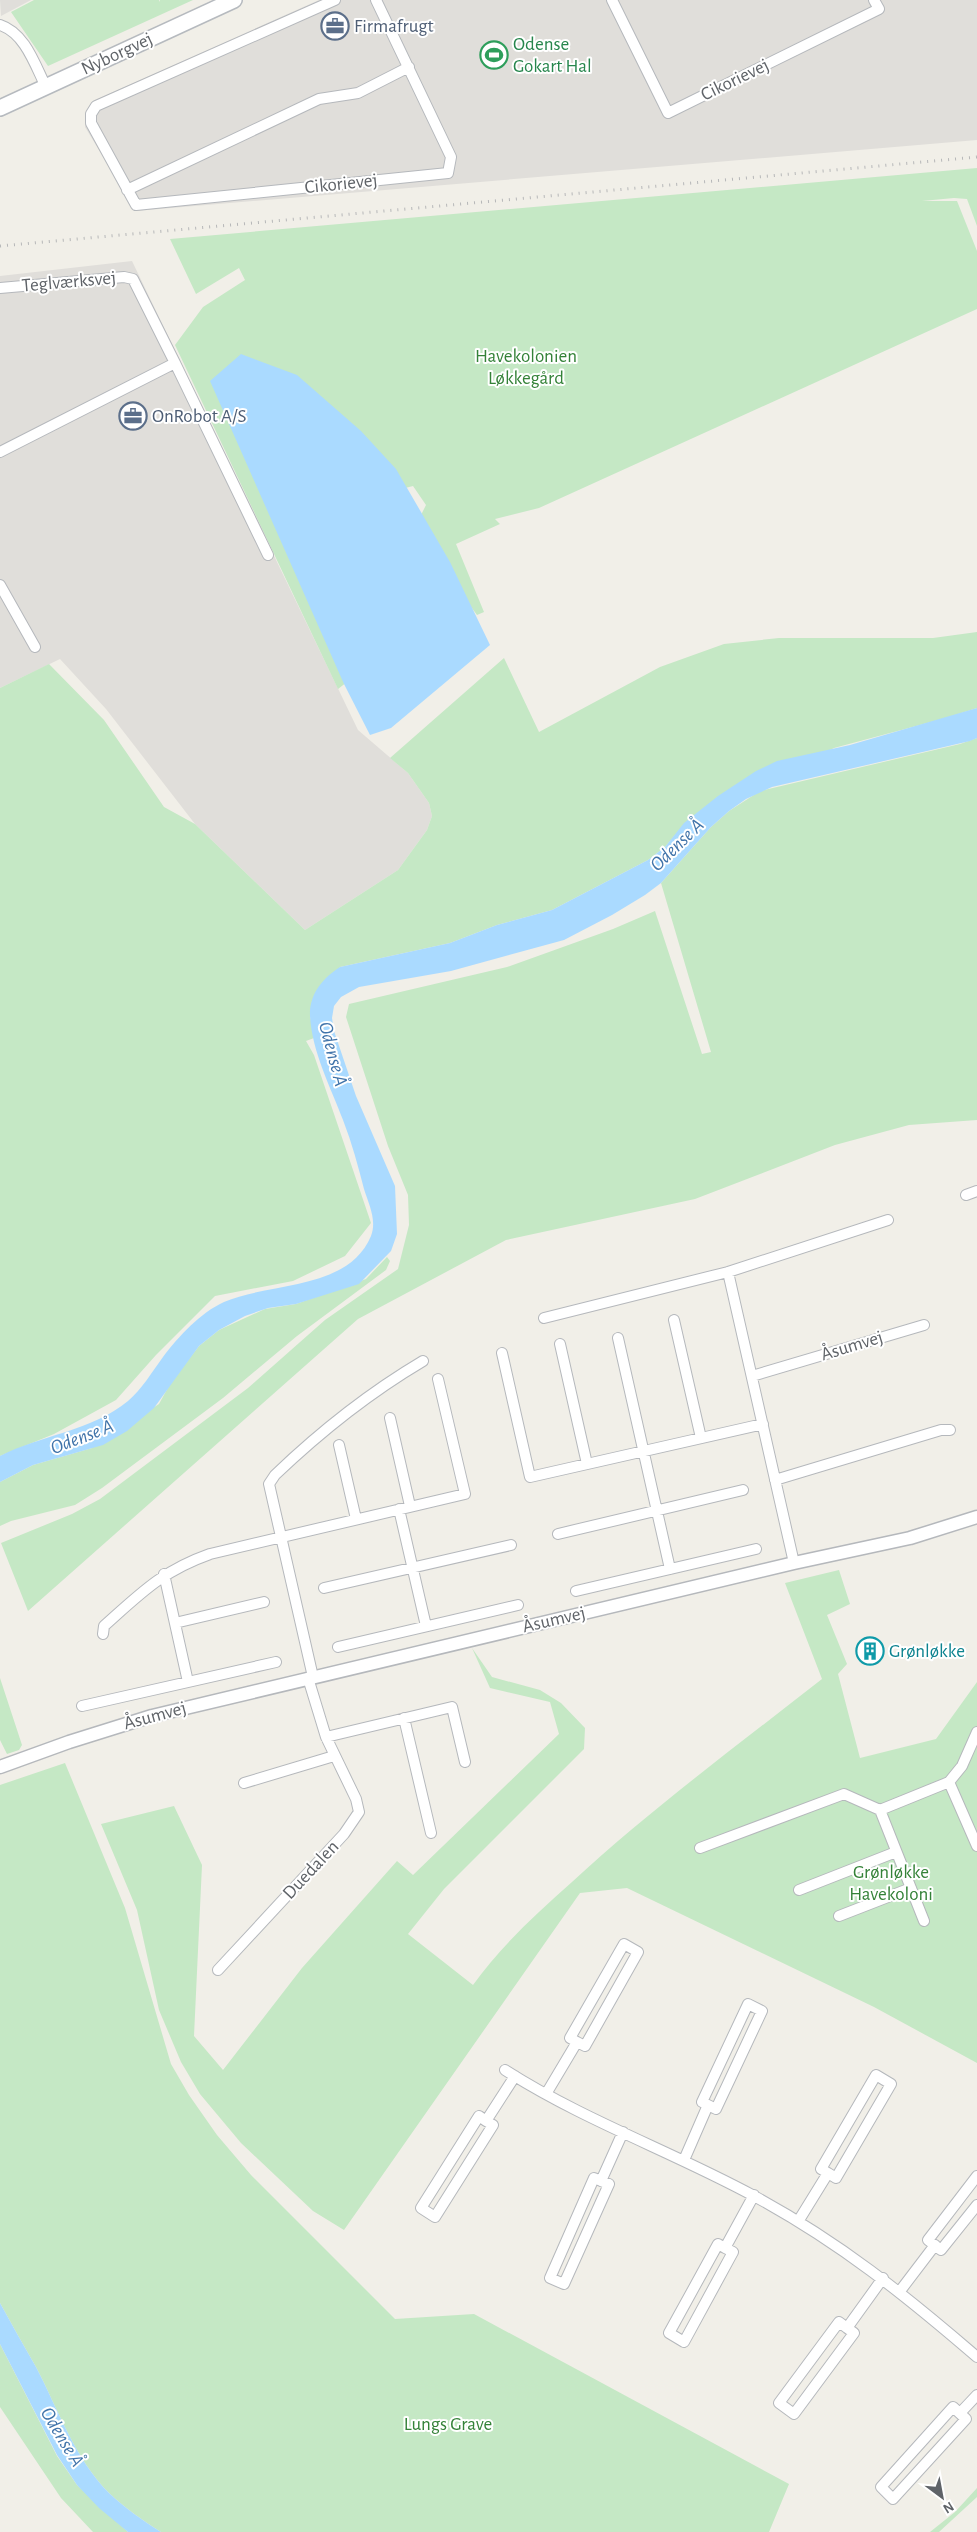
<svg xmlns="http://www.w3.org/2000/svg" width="977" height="2532" font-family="'Alegreya Sans',sans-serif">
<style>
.industrial{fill:#e0deda}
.green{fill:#c5e8c5}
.water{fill:#aadaff}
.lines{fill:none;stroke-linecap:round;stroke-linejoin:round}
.minor-casing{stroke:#b5b8bc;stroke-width:12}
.tertiary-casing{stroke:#b5b8bc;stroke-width:15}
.secondary-casing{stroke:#b6babf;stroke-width:18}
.minor{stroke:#fff;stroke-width:10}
.tertiary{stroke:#fff;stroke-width:12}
.secondary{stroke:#fff;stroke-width:15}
.rail{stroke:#b6b7b8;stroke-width:3;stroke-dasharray:1 6;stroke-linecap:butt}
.labels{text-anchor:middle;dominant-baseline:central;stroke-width:4;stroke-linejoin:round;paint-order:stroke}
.service-label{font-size:19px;fill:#4e5e75;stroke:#fff;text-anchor:start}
.leisure-label{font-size:19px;fill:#27864d;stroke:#fff;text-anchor:start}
.street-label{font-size:19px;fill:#5f6368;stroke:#fff}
.park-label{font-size:19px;fill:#348238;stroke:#fff}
.culture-label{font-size:19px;fill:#0d838f;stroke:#fff;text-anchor:start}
.water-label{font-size:20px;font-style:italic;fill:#4174aa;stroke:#fff}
</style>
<rect width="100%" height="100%" fill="#f1efe8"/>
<path class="industrial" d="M0,0H31L1,16Z
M319,0H977V140L136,211L85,127L87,110L95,100Z
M132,261L358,730L408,773L429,803L432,816L427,830L398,870L305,930L195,824L106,709L60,659L0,688V276Z"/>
<path class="green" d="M34,0H159L160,2V0H193L48,66L11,12Z
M977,168V226L967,199L954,198L922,201H957L977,251V309L539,508L495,519L500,524L456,544L484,612L477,615L414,529L426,505L413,486L390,492L347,682L338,689L175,345L203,307L245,280L239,268L196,294L170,239Z
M977,632V708L946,718L834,748L685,823L665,847L648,860L552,910L497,925L450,943L340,967L310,1015L314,1038L306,1041L314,1055L371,1223L345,1256L293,1281L215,1296L156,1355L116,1400L54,1434L0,1456V688L49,664L104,720L164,807L195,824L305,930L398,870L427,830L432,816L429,803L408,773L390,758L504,658L539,732L660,667L724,644L779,638H933Z
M977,738V1120L909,1125L835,1145L695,1199L506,1240L358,1319L28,1611L1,1543L72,1514L100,1499L248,1388L325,1320L398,1269L409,1225L408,1195L388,1146L346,1017L349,1004L507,967L613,929L655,911L702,1054L711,1052L661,883L711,827L729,811L760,791L960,744Z
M387,1257L390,1261L386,1270L297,1336L223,1398L102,1488L75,1505L11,1521L0,1526V1482L33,1465L92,1448L159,1404L171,1382L199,1346L219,1330L265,1309L296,1304L366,1279Z
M839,1570L850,1604L827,1615L847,1664L838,1674L860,1758L936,1739L977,1682V2063L874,2007L627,1888L580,1893L344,2230L313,2211L241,2143L200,2094L181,2062L159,2010L137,1910L101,1824L174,1806L202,1865L194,2036L223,2070L302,1968L397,1861L413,1875L559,1734L550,1702L490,1688L472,1648L492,1677L540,1690L561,1703L585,1728L584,1749L444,1889L408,1934L473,1985C500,1947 537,1913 572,1882C651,1809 738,1745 822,1679L785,1583Z
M0,1678L22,1745L19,1750L7,1754L0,1740Z
M65,1763L125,1908L171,2064L189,2095L217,2135L251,2175L395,2319L474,2314L789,2484L769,2532H161C142,2520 125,2508 109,2493C75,2459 58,2409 36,2367C24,2346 12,2325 0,2303V1785Z
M0,2344L57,2456L77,2485L128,2532H93L61,2498L0,2407Z
M977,2488V2497L939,2532H930L955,2512Z"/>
<path class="water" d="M241,354L297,375L361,431L396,469L450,562L490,645L391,728L370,735L344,684L210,381Z
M977,708V738L970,741L772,787L746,799L729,811L711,827L661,883L645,895L612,915L564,940L451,971L359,987L341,997L334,1006L332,1018L334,1031L356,1096L395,1186L397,1234L391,1251L359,1284L296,1304L268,1308L245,1316L219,1330L199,1346L154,1408L127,1431L103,1445L33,1465L0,1482V1456C41,1435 92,1431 128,1401C142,1389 152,1372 163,1357C179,1336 200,1313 224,1302C269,1282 348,1291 371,1236C377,1220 369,1205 364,1189C358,1166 352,1143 343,1120C331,1088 312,1052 310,1016C309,994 323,978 340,967L450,943L497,925L552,910L648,860L665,847L684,823L718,796L756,771L777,761L850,745Z
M0,2303C12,2325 24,2346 36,2367C58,2409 75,2459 109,2493C125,2508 142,2520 161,2532H128L99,2508L77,2485L57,2455L0,2344Z"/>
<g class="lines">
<g class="minor-casing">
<path id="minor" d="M335,0L96,106L91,114V123L136,205L448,173L451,157L376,0
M612,0L668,113L879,9L874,0
M0,25C25,33 35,65 46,87
M127,190L319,99L358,93L409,67
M0,288L124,277L133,279L175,363L0,452
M175,363L268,555
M0,585L35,647
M966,1195L977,1191
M728,1272L794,1563
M544,1318L728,1272L888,1220
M674,1320L701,1438
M618,1338L670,1569
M560,1344L587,1464
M502,1353L530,1477L763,1424
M752,1376L924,1325
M390,1418L410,1506
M339,1445L356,1519
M775,1480L941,1430H950
M399,1509L426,1626
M558,1534L743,1490
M164,1574L188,1682
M324,1588L511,1545
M576,1591L756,1549
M175,1623L264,1602
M103,1634L104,1626C141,1593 162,1571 210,1554L465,1494L438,1379
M338,1647L518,1605
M313,1677L269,1484L275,1475C321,1431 369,1393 423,1361
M82,1706L276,1662
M404,1718L431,1833
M326,1737L452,1707L465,1762
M949,1782L977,1846
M244,1783L334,1756
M700,1848L844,1794L880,1810
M799,1890L896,1852
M839,1916L911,1888
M924,1921L880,1810L949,1782L962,1766L977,1732
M218,1970L344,1834L359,1812L356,1799L326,1737L308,1678
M505,2070C583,2120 673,2152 754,2196C839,2242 905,2295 977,2357
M546,2094L577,2042L585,2046L638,1952L624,1944L570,2038L577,2042
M486,2121L493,2125L435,2217L421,2208L479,2116L486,2121L515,2076
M684,2160L708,2105L716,2109L762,2011L748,2004L702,2102L708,2105
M977,2176L928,2240L941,2250L977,2205
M601,2181L609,2184L564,2284L550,2278L594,2178L601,2181L623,2132
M799,2220L828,2173L836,2178L891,2084L876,2075L821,2169L828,2173
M725,2248L733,2252L684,2342L669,2333L718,2244L725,2248L754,2195
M900,2291L935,2245
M847,2328L854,2333L794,2414L779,2403L839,2322L847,2328L883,2278
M953,2407L966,2419L893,2499L881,2487Z
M960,2413L977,2395"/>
</g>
<g class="tertiary-casing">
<path id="tertiary" d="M0,1767L69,1742L152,1716L794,1563L910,1538L977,1517"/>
</g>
<g class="secondary-casing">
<path id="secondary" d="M0,108L234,0"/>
</g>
<use href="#minor" class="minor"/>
<use href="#tertiary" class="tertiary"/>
<use href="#secondary" class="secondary"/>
<path class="rail" d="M0,246L977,157"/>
</g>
<defs>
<g id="office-ring" transform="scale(1.4375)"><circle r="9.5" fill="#fff" stroke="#5c6f8a" stroke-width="1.5"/><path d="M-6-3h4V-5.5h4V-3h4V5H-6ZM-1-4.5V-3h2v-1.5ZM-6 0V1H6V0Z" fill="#5c6f8a"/></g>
<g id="stadium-ring" transform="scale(1.4375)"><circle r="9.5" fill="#fff" stroke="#2e9e5b" stroke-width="1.5"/><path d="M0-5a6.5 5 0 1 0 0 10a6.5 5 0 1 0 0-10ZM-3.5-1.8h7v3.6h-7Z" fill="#2e9e5b"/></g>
<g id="building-ring" transform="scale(1.4375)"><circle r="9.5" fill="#fff" stroke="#0f9aa8" stroke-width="1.5"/><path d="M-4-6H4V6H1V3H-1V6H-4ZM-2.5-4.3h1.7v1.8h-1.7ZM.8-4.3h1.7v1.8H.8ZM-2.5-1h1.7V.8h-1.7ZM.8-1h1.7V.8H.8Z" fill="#0f9aa8"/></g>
</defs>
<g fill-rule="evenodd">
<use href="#office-ring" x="335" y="26"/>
<use href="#stadium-ring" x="494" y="55"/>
<use href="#office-ring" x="133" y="416"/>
<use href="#building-ring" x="870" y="1651"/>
</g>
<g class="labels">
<g class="service-label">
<text x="354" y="26">Firmafrugt</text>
<text x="152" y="416">OnRobot A/S</text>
</g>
<g class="leisure-label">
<text x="513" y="44">Odense<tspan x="513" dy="22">Gokart Hal</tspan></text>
</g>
<g class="street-label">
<text transform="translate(117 54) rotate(-25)">Nyborgvej</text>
<text transform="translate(735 80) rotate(-26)">Cikorievej</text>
<text transform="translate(341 184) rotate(-6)">Cikorievej</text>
<text transform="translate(69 282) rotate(-5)">Teglværksvej</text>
<text transform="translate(852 1346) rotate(-17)">Åsumvej</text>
<text transform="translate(554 1620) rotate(-13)">Åsumvej</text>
<text transform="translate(155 1716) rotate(-15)">Åsumvej</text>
<text transform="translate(311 1870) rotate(-47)">Duedalen</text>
</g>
<g class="park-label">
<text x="526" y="356">Havekolonien<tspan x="526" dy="22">Løkkegård</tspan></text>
<text x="891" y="1872">Grønløkke<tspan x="891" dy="22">Havekoloni</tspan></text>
<text x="448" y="2424">Lungs Grave</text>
</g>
<g class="culture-label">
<text x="889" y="1651">Grønløkke</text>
</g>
<g class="water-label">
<text transform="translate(677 845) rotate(-44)">Odense Å</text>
<text transform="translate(333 1054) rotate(75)">Odense Å</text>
<text transform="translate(82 1437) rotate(-21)">Odense Å</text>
<text transform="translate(62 2437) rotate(59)">Odense Å</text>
</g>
</g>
<g transform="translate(942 2497) rotate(148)" stroke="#ffffff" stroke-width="4" paint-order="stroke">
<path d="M0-4L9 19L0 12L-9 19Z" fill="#5f6368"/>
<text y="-8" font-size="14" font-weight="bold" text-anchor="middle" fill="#5f6368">N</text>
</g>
</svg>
